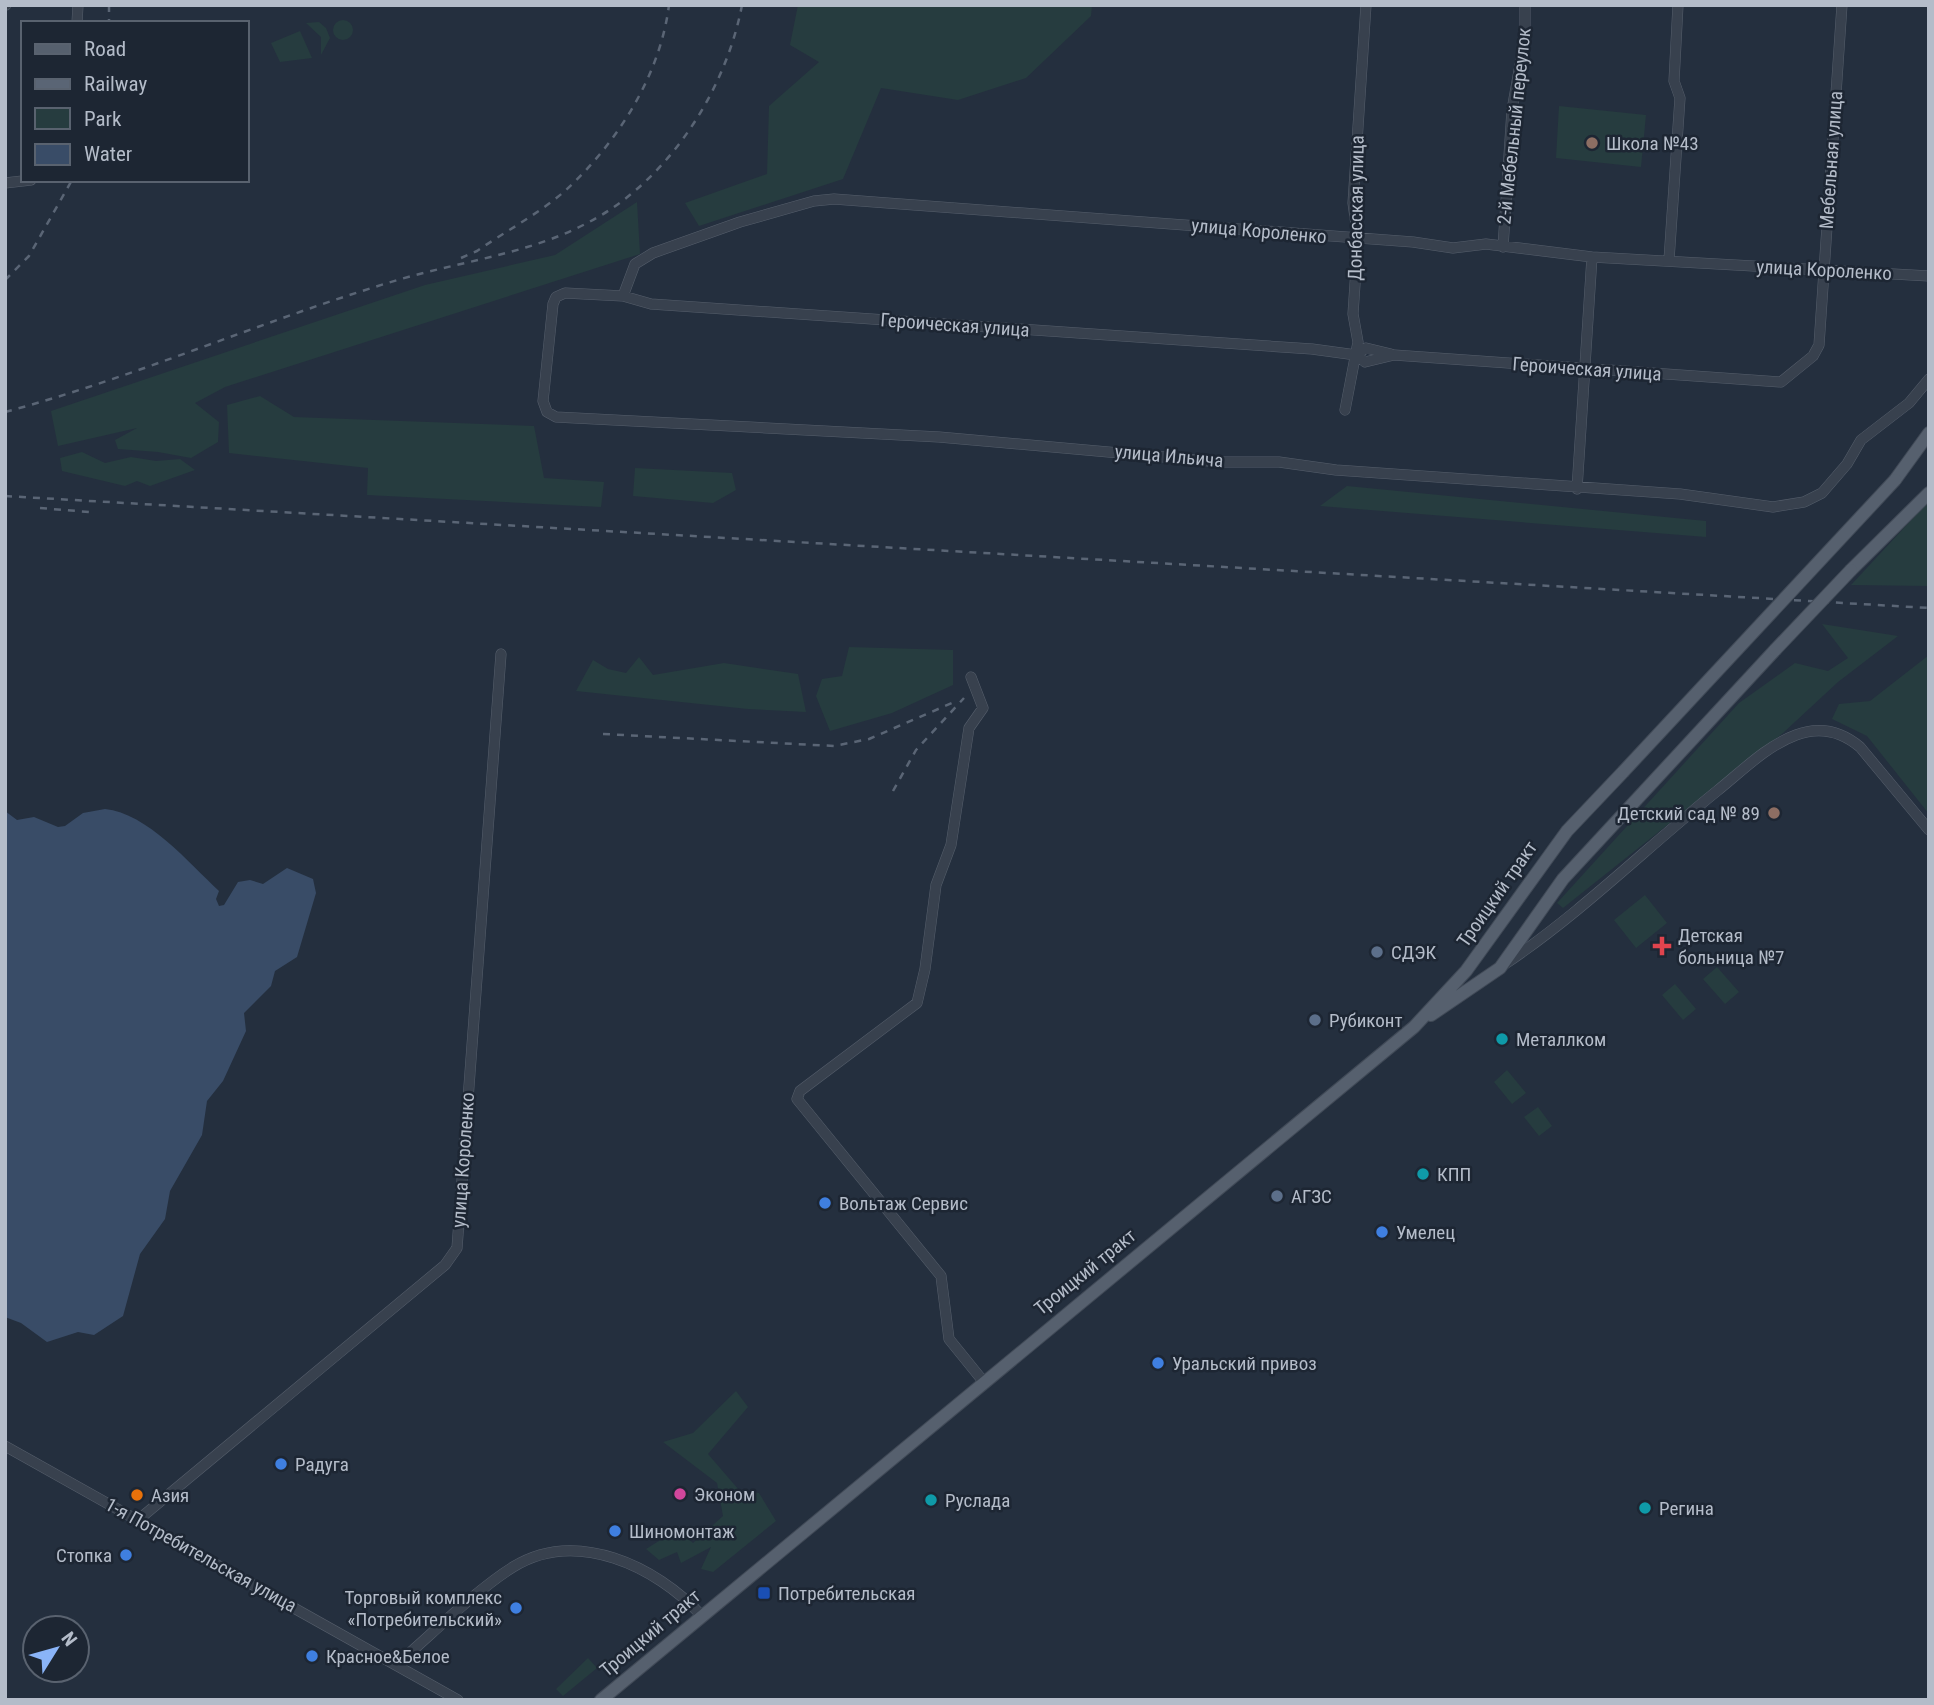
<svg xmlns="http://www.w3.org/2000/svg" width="1934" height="1705" font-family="'Roboto Condensed',sans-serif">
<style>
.green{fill:#263c3f}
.water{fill:#394c67}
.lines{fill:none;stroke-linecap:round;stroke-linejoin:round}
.minor-casing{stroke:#565f6c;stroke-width:11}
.major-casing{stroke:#414a57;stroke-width:14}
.minor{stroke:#38414e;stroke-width:10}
.major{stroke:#56606e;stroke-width:12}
.rail{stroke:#5a6575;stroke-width:2.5;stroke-dasharray:7 7;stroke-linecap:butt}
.major-bridge-casing{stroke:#414a57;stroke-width:14;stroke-linecap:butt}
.major-bridge{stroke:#56606e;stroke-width:12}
.education-dot{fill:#8d6e63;stroke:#1d2633;stroke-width:2.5}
.health-dot{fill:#e0444e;stroke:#1d2633;stroke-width:2.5}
.service-dot{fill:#5c6f8a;stroke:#1d2633;stroke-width:2.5}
.culture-dot{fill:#0f9aa8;stroke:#1d2633;stroke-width:2.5}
.shop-dot{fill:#3f7fe0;stroke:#1d2633;stroke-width:2.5}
.hotel-dot{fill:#d1479c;stroke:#1d2633;stroke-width:2.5}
.food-dot{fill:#e8710a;stroke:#1d2633;stroke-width:2.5}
.transit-dot{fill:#1a4fb4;stroke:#1d2633;stroke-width:2.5}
.labels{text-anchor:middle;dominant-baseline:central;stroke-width:5;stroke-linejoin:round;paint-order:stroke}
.street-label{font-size:19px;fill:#b4bcc9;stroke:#1d2633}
.poi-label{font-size:19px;fill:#b4bcc9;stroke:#1d2633;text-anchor:start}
</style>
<rect width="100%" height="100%" fill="#242f3e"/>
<path class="green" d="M798,5H1092L1091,16L1026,78L958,100L881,88L843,179L699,226L685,203L767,174L769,106L819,62L790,45Z
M333 30a10 10 0 1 1 20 0a10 10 0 1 1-20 0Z
M319,22L326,28L330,38L321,55V37L306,23Z
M300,31L312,58L280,62L271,43Z
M1559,106L1646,115L1641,167L1556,158Z
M637,202L640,254L225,387L195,403L219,422L218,442L191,458L158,452L118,449L115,440L137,428L58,446L51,411L425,285L555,255Z
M260,396L294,417L534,426L544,478L604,482L601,507L367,495L368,468L229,453L227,405Z
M82,452L105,463L131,457L156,461L180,459L195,470L150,486L137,481L125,486L62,471L60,458Z
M635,468L732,473L736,490L713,503L633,496Z
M1347,486L1706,521V537L1320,506Z
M1929,501V586L1851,585Z
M1822,624L1898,636L1838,682L1783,733L1563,908L1557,903L1739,703L1795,663L1828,671L1848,658Z
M849,647L953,650V685L892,713L830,731L816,696L822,679L842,676Z
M1929,655V814L1867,736L1832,719L1839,704L1870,701Z
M639,657L653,675L724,663L798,674L806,712L748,709L576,691L593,660L608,669L626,673Z
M1645,895L1667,923L1636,948L1614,920Z
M1717,967L1739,992L1725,1004L1703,979Z
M1675,984L1696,1009L1683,1020L1662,995Z
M1507,1070L1526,1093L1512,1104L1494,1082Z
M1538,1107L1552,1126L1539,1136L1524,1117Z
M736,1391L748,1407L708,1454L739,1490L759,1493L776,1521L713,1572L701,1569L711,1547L681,1563L677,1552L659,1560L646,1549L678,1529L693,1543L723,1516L717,1483L663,1442L693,1433Z
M588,1658L597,1668L563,1696L556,1689Z"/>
<path class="water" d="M105,809C147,813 189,863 219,891L216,899L219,906L224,905L238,882L250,880L263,884L287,868L313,879L316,893L297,957L275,971L271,986L244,1013L246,1031L223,1081L207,1101L202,1135L170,1191L165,1219L140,1254L123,1316L94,1335L78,1332L47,1342L21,1323L5,1317V811L17,820L34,817L58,827L65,826L83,813Z"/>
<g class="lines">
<g class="minor-casing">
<path id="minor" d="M5,5H6
M1842,5L1819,345L1813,356L1781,382L1394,355L1365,362L1356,355L1312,349L651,304L623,296L565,293L556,297L553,304L543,401L547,412L556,417L939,437L1220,462H1279L1336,470L1680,494L1773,507L1804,502L1822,493L1847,464L1861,440L1909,403L1929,379
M77,23L78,5
M5,183L31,180
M1503,247L1512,110L1525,37V5
M1669,260L1680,98L1674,81L1678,5
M623,296L635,264L653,253L740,222L814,201L834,199L1413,242L1453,248L1486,244L1592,257L1929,276
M1356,355L1366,348L1391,354
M1345,410L1358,342L1353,314L1358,239L1353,203L1366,5
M1577,489L1592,257
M971,677L983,708L969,728L951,845L936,885L925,969L917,1003L800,1091L797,1099L941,1276L949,1339L983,1381
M1505,964C1581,913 1646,848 1717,791C1741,772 1766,746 1796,735C1820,726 1841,731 1860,747L1929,830
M5,1446L458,1700
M138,1520L445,1265L457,1248L501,654
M397,1664C431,1635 476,1590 513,1567C576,1528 656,1566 701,1615"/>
</g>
<g class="major-casing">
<path id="major" d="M1895,480L1929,433
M1851,570L1929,493
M1431,1015L1500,968L1563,879L1775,650
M601,1700L1414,1027L1466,971L1567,831L1623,772"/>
</g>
<use href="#minor" class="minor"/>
<use href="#major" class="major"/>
<path class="rail" d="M109,5V23
M461,258L477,251C506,231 540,213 566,190C617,143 660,76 669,5
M5,280L29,256L72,180
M5,412C140,376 268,318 401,279C474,258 546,252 611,209C678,164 727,84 742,5
M5,496L1929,608
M40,508L89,512
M603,734L834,746L869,739L952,703
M893,791L916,750L964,698"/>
<g class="major-bridge-casing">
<path id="major-bridge" d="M1775,650L1851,570
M1623,772L1895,480"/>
</g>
<use href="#major-bridge" class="major-bridge"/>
</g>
<g class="education-dot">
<circle cx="1592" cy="143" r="7"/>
<circle cx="1774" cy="813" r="7"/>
</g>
<path class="health-dot" d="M1658.5 935.5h7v7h7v7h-7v7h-7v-7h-7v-7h7z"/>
<g class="service-dot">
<circle cx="1377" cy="952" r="7"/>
<circle cx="1315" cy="1020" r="7"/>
<circle cx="1277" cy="1196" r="7"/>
</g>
<g class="culture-dot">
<circle cx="1502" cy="1039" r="7"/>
<circle cx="1423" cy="1174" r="7"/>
<circle cx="931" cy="1500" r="7"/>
<circle cx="1645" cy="1508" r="7"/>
</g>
<g class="shop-dot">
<circle cx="825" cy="1203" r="7"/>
<circle cx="1382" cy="1232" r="7"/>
<circle cx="1158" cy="1363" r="7"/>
<circle cx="281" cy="1464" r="7"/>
<circle cx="615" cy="1531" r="7"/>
<circle cx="126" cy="1555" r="7"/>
<circle cx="516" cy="1608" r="7"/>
<circle cx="312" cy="1656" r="7"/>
</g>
<circle class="hotel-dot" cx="680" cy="1494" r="7"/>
<circle class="food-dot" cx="137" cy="1495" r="7"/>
<rect class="transit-dot" x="757" y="1586" width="14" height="14" rx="3.5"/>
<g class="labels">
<g class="street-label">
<text transform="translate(1514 126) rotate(-84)">2-й Мебельный переулок</text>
<text transform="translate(1831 160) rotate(-86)">Мебельная улица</text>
<text transform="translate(1356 208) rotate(-89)">Донбасская улица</text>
<text transform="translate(1259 231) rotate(5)">улица Короленко</text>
<text transform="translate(1824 270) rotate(3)">улица Короленко</text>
<text transform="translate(955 325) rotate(4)">Героическая улица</text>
<text transform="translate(1587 369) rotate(4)">Героическая улица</text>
<text transform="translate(1169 456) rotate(5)">улица Ильича</text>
<text transform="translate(1497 894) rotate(-55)">Троицкий тракт</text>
<text transform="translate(463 1160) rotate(-86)">улица Короленко</text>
<text transform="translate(1085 1272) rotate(-39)">Троицкий тракт</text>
<text transform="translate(201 1555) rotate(29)">1-я Потребительская улица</text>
<text transform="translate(650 1633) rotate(-40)">Троицкий тракт</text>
</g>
<g class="poi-label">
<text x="1606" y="143">Школа №43</text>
<text x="1760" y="813" text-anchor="end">Детский сад № 89</text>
<text x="1678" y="935">Детская<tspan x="1678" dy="22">больница №7</tspan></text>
<text x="1391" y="952">СДЭК</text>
<text x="1329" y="1020">Рубиконт</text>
<text x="1516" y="1039">Металлком</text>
<text x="1437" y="1174">КПП</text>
<text x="1291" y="1196">АГЗС</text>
<text x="839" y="1203">Вольтаж Сервис</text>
<text x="1396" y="1232">Умелец</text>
<text x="1172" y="1363">Уральский привоз</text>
<text x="295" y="1464">Радуга</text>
<text x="694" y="1494">Эконом</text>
<text x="151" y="1495">Азия</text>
<text x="945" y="1500">Руслада</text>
<text x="1659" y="1508">Регина</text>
<text x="629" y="1531">Шиномонтаж</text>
<text x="112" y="1555" text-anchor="end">Стопка</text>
<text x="778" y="1593">Потребительская</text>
<text x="502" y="1597" text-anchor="end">Торговый комплекс<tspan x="502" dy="22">«Потребительский»</tspan></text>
<text x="326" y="1656">Красное&amp;Белое</text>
</g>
</g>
<rect width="1934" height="1705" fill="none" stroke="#b4bcc9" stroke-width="14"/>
<rect x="21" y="21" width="228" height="161" fill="#1d2633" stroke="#59626f" stroke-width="2"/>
<rect x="35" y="44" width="35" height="10" fill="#56606e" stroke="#59626f" stroke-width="2"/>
<text x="84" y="56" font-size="21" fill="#b4bcc9">Road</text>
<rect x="35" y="79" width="35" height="10" fill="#5a6575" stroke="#59626f" stroke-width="2"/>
<text x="84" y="91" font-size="21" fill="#b4bcc9">Railway</text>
<rect x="35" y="108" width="35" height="21" fill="#263c3f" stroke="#59626f" stroke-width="2"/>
<text x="84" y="126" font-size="21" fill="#b4bcc9">Park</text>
<rect x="35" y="144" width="35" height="21" fill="#394c67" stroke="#59626f" stroke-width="2"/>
<text x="84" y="161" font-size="21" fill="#b4bcc9">Water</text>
<g transform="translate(56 1649) rotate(53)"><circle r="33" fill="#1d2633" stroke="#59626f" stroke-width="2"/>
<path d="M0-5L12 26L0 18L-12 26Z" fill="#8ab4f8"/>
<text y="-10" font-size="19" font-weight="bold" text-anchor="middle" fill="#b4bcc9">N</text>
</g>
</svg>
